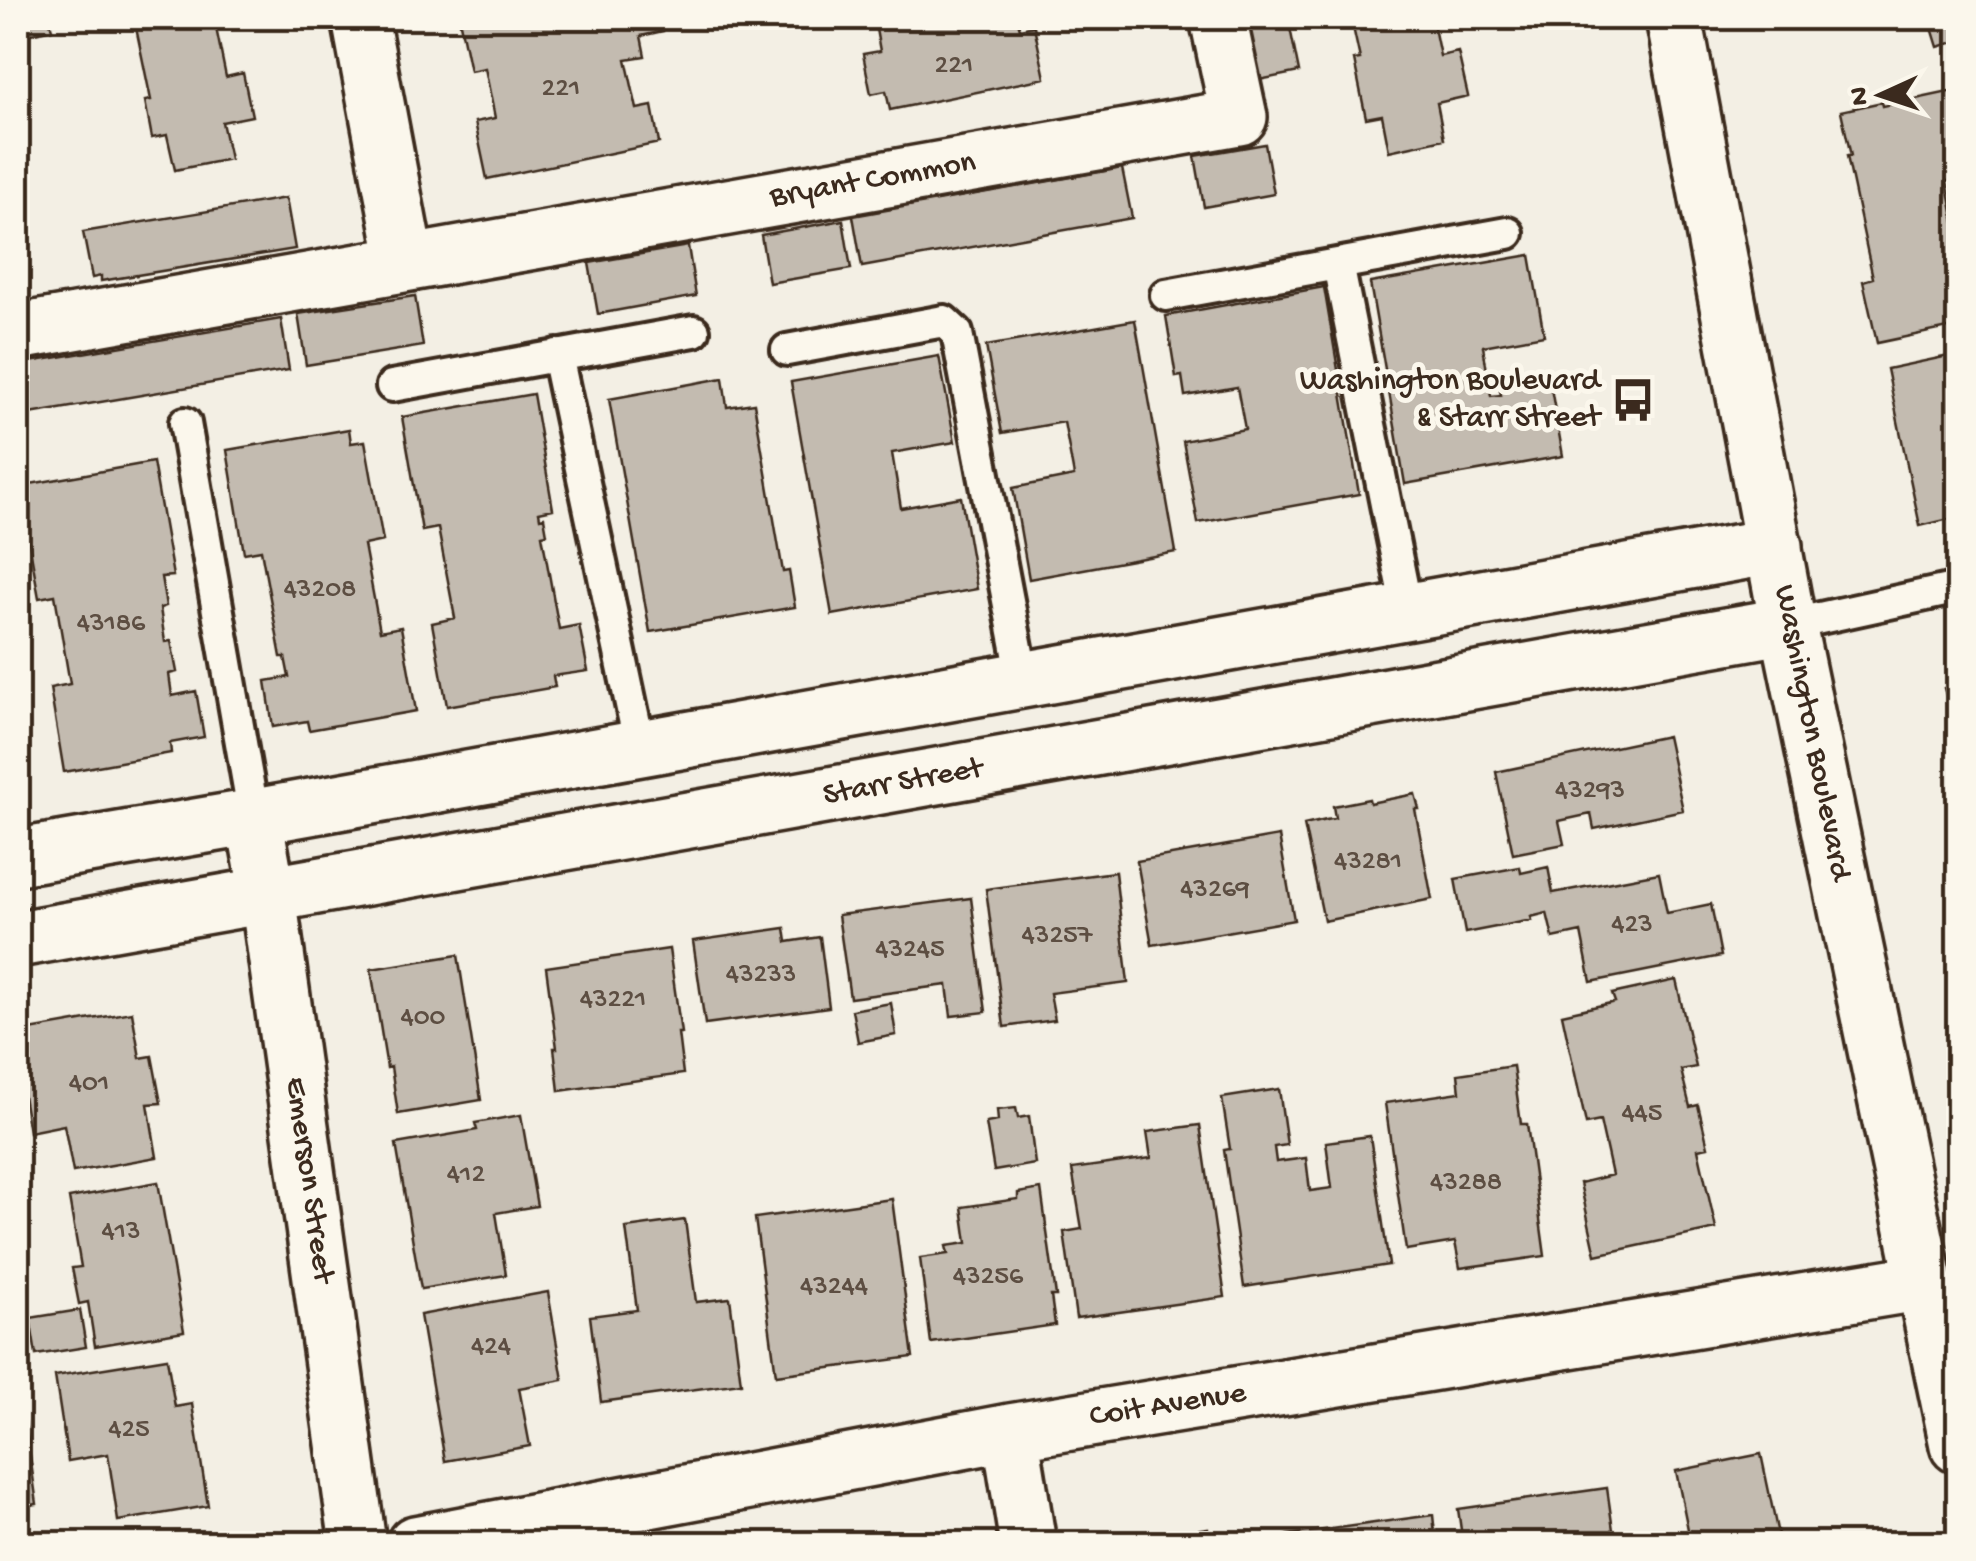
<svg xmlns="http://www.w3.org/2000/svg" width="1976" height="1561" font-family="'Gochi Hand',sans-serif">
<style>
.building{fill:#c3bbb0;stroke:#3b2a1e;stroke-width:2.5}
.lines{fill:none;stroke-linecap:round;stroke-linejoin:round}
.service-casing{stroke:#3b2a1e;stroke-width:38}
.minor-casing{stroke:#3b2a1e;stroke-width:62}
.tertiary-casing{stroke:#3b2a1e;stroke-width:62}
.service{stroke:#fbf7ec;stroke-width:30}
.minor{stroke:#fbf7ec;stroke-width:55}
.tertiary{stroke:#fbf7ec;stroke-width:55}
.labels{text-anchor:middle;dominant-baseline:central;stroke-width:10;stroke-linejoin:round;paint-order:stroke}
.number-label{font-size:28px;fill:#5d4e42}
.street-label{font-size:32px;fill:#3b2a1e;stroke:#fbf7ec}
.poi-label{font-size:32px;fill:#3b2a1e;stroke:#fbf7ec;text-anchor:end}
</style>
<rect width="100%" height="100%" fill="#f3efe4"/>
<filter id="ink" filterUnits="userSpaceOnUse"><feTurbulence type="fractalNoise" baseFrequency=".01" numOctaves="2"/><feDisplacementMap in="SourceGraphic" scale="20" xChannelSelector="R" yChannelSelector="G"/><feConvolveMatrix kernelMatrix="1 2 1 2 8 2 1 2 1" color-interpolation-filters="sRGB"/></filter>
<g filter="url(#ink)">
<path class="building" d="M18,18H49L52,29L18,37Z
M134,18H214L226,77L243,73L252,116L222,122L230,159L175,170L167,135L152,138L145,101L151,100Z
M459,18H660L663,31L641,36L645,56L626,59L637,109L652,106L659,143L487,179L475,122L495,118L485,68L470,71Z
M874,18H1017L1020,29L1034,26L1045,78L890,110L886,91L871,94L863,54L880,51Z
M1241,18H1288L1299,72L1254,81Z
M1351,18H1432L1440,56L1458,52L1468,96L1437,103L1444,139L1389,151L1382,115L1366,118L1354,60L1360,59Z
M1929,18H1958V41L1938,47Z
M1958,90V179L1947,181L1958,238V326L1877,343L1863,281L1873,278L1847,156H1851L1841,111L1882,102L1883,106Z
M1265,144L1274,194L1204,207L1195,156Z
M1122,168L1132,218L862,267L853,216Z
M286,198L295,249L101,281V276L92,278L83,232Z
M843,220L851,269L769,283L761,235Z
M688,246L696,296L598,314L589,263Z
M1530,255L1544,335L1483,346L1491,396L1501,395L1499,386L1549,377L1563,456L1405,484L1370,283Z
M1324,287L1359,494L1198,523L1183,441L1245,429L1237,387L1185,396L1182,376L1176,377L1166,316Z
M415,296L423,346L306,365L298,314Z
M281,319L289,370L18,416V364Z
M1135,320L1176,552L1029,579L1013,488L1074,476L1064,422L1002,433L986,346Z
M1958,354V517L1920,526L1887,369Z
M939,356L955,442L892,453L901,508L961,497L977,589L832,615L791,382Z
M723,378L727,407L754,403L783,572L789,571L795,607L650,632L609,399Z
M533,394L553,509L539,512L540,518L544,517L547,534L542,535L559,629L579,625L588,671L553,676L555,687L447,706L432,623L455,618L438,528L422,531L402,417Z
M349,429L351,443L365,441L383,541L364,545L380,631L401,627L416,711L309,730L307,721L273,727L266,681L289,677L285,657H281L261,550L244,553L227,450Z
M153,462L173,576L161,577L166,606L160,608L165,642L171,641L177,672L169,674L172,696L196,691L204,737L170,743L171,753L64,772L50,688L70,684L55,595L39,598L19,486Z
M1958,684V735L1944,688Z
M1667,736L1683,810L1594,829L1591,814L1559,821L1564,844L1513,854L1496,772Z
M1415,794L1419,809H1415L1432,899L1324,921L1304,825L1335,818L1333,806L1369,799L1370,803Z
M1279,836L1294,920L1152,945L1137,861Z
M1520,867L1521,873L1548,867L1553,893L1659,873L1667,913L1711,904L1721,956L1591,982L1581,932L1553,938L1547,913L1531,917L1532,920L1465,933L1455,879Z
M1115,872L1128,983L1050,993L1055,1020L1004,1027L986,889Z
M971,898L986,1012L951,1016L947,985L850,998L838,915Z
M785,928L787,942L820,937L829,1007L705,1024L693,941Z
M669,949L681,1033H678L683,1074L559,1091L554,1048H557L546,967Z
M458,955L481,1100L398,1114L391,1067L387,1068L371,969Z
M1676,980L1696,1067L1681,1070L1690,1107L1698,1105L1708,1147L1698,1149L1716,1229L1596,1255L1580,1183L1612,1175L1600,1121L1586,1124L1562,1014L1615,1002L1612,994Z
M891,1003L896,1035L858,1042L852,1010Z
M132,1012L140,1058L152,1056L161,1103L148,1104L157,1157L73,1172L64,1125L29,1132L18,1065V1032Z
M1513,1066L1521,1124H1527L1545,1256L1460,1268L1455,1242L1406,1250L1385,1103L1460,1092L1458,1074Z
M1279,1089L1287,1145L1274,1147L1276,1162L1306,1158L1310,1191L1332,1188L1326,1142L1370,1136L1389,1265L1244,1287L1224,1150L1230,1149L1222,1098Z
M1016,1108L1018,1118L1029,1116L1035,1164L994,1171L986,1123L998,1121L997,1110Z
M521,1115L537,1206L496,1213L506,1275L421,1289L396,1144L477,1130L475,1123Z
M1200,1125L1225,1297L1076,1318L1064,1232L1082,1229L1072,1169L1151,1158L1147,1132Z
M158,1182L184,1331L95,1346L88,1302L79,1304L72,1268L81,1267L69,1198Z
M1041,1189L1056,1296H1051L1055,1325L931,1343L920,1258L948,1254L946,1246L967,1243L962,1207L1018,1199V1193Z
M892,1199L913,1357L776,1375L755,1218Z
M685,1220L696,1302L730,1298L741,1383L601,1402L590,1316L637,1310L626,1228Z
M548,1292L563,1380L519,1388L530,1446L445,1461L420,1315Z
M80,1310L86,1347L36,1355L30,1318Z
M167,1358L175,1407L192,1404L208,1506L118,1521L108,1454L68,1461L55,1376Z
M25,1421L37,1504L18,1507V1422Z
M1761,1454L1780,1544H1691L1676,1471Z
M1607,1488L1615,1544H1463L1458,1509Z
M1433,1515L1436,1544H1289L1287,1535Z
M1208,1528L1210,1544H1156L1154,1536Z"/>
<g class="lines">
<g class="service-casing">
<path id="service" d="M1338,264L1407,610
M1166,295L1508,233
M787,350L944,321L957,333L1023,679
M557,355L640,747
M392,386L694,331
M185,423L254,817
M1788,625L1958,588"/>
</g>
<g class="minor-casing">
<path id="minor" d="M360,18L406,263
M18,332L1239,117L1218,18
M254,817L268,896L358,1544
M18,857L254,817L1774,546
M18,939L1788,625
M1010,1432L1028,1544
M415,1544L1010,1432L1923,1282"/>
</g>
<g class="tertiary-casing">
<path id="tertiary" d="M1674,18L1788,625L1958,1445"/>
</g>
<use href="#service" class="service"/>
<use href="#minor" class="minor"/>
<use href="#tertiary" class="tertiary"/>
</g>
</g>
<defs>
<g id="bus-bare" transform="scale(3.45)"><path d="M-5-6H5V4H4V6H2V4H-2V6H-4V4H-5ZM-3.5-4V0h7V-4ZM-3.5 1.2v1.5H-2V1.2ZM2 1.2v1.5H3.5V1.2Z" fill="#3b2a1e" stroke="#fbf7ec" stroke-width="2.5" paint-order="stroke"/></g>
</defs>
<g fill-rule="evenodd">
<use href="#bus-bare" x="1633" y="400"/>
</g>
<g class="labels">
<g class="number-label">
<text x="954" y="66">221</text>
<text x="561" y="89">221</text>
<text x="320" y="590">43208</text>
<text x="111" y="624">43186</text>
<text x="1590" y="791">43293</text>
<text x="1368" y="862">43281</text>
<text x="1215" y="890">43269</text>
<text x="1632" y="925">423</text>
<text x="1057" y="936">43257</text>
<text x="910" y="950">43245</text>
<text x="761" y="975">43233</text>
<text x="613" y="1000">43221</text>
<text x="423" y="1018">400</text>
<text x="89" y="1084">401</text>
<text x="1642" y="1114">445</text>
<text x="466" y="1175">412</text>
<text x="1466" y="1183">43288</text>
<text x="121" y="1232">413</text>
<text x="988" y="1277">43256</text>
<text x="834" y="1287">43244</text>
<text x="491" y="1347">424</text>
<text x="129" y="1430">425</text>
</g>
<g class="street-label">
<text transform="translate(873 181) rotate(-10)">Bryant Common</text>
<text transform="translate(1811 733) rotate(79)">Washington Boulevard</text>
<text transform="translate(903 783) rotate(-10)">Starr Street</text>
<text transform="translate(308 1180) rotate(82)">Emerson Street</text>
<text transform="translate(1168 1406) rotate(-9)">Coit Avenue</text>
</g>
<g class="poi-label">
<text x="1600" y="382">Washington Boulevard<tspan x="1600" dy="37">&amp; Starr Street</tspan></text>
</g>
</g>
<rect width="1976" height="1561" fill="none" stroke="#fbf7ec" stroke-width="60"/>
<rect x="30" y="30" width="1916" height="1501" fill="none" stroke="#3b2a1e" stroke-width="4" filter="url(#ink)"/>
<g transform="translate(1881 95) rotate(267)" stroke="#fbf7ec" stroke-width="8" paint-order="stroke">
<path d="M0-8L18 38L0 25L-18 38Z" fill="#3b2a1e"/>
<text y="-15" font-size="28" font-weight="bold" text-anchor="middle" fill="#3b2a1e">N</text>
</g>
</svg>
